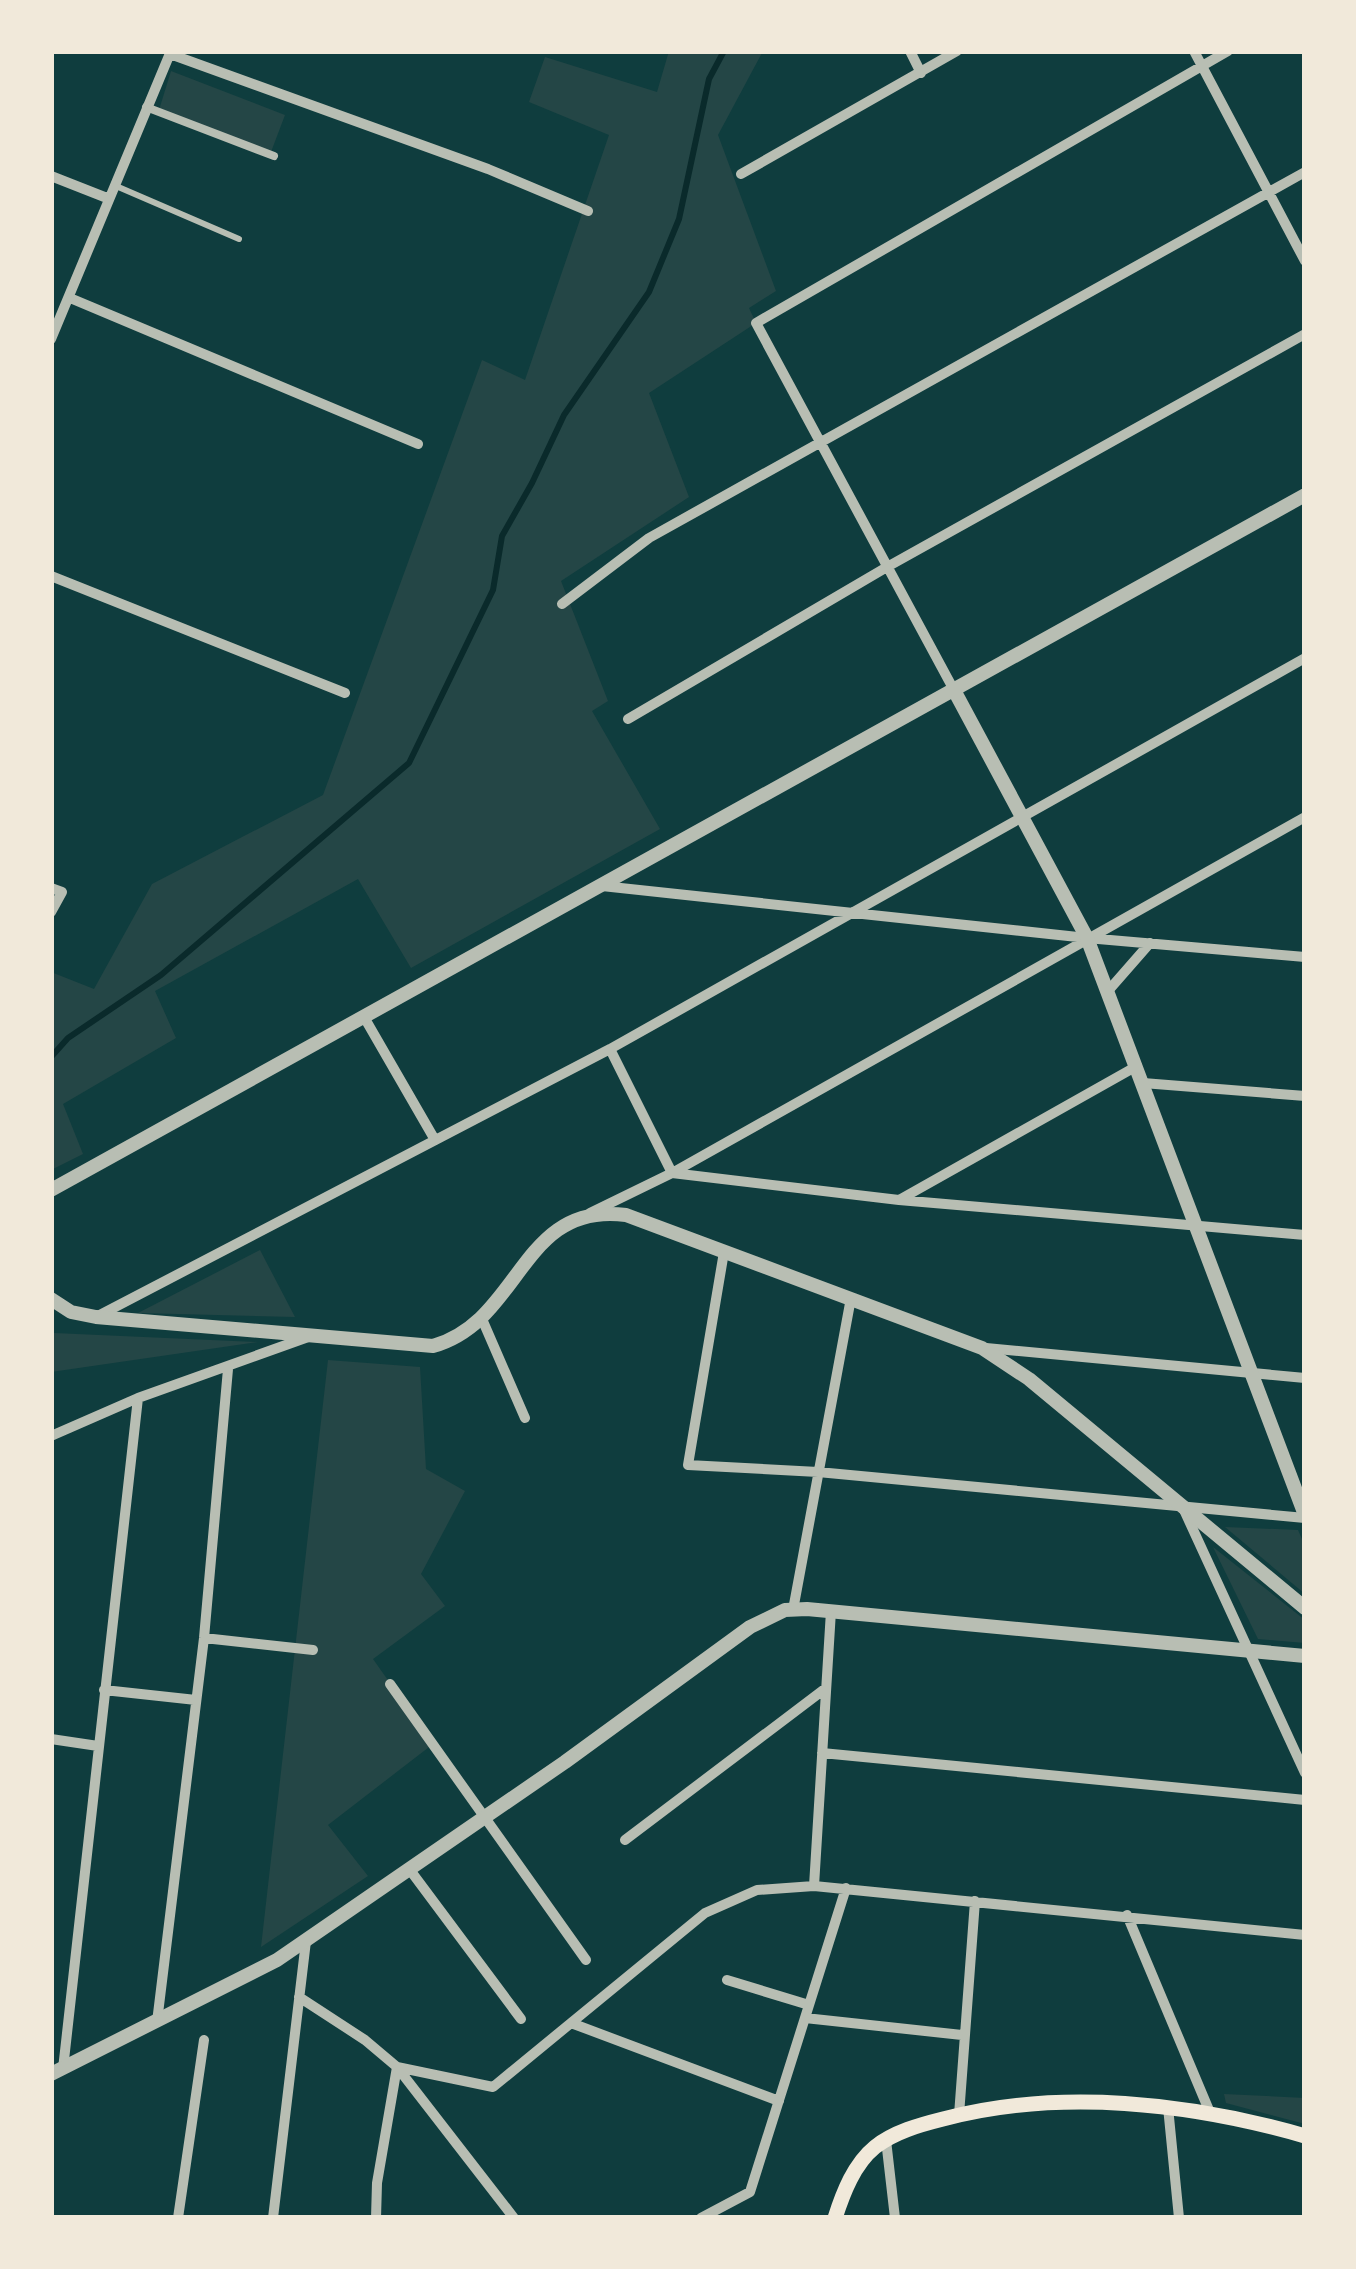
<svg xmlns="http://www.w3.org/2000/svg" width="1356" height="2269" font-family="'Crimson Pro',serif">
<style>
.green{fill:#244646}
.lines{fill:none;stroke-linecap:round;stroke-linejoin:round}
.stream{stroke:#0a2a2b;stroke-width:6}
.service{stroke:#b8beb3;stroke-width:6}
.pedestrian{stroke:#b8beb3;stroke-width:8}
.minor{stroke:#b8beb3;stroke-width:10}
.tertiary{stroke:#b8beb3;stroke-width:14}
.secondary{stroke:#f1e9da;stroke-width:15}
</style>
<rect width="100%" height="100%" fill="#0f3d3e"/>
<path class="green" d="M669,51H763L718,135L776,291L749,308L756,323L649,393L689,497L561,581L608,701L592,711L660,829L411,968L358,879L155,991L176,1038L63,1104L83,1154L51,1170V972L94,989L152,884L323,795L482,360L525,380L609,135L529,102L545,57L657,92Z
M171,71L285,115L271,152L159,110Z
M260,1250L295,1317L138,1313Z
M51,1331L54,1333L258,1342L51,1372Z
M328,1360L420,1367L426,1469L465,1491L421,1574L445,1606L373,1659L433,1744L328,1825L368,1876L261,1947Z
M1225,1527L1298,1530L1305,1546V1594Z
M1213,1547L1305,1620V1643L1258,1639Z
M1224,2094L1305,2098V2124L1226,2103Z"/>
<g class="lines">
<path class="stream" d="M51,1057L68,1038L161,975L409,763L493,590L502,536L532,483L564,415L649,292L679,219L709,79L724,51"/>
<path class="service" d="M116,186L239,239"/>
<path class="pedestrian" d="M146,107L274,156"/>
<path class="minor" d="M910,51L921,73
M1194,51L1305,261
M170,54L488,169L588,211
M741,174L957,51
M51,176L107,198
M70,298L418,444
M51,339L171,51
M51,576L345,693
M562,604L649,538L1305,172
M955,692L756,323L1228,51
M628,719L887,567L1305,334
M602,886L1087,938L1305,957
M51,888L62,892L51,912
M1108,991L1150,943
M364,1017L435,1140
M610,1049L672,1173L899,1200L1305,1235
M1143,1083L1305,1096
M899,1200L1137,1066
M590,1213L672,1173L1305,817
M724,1252L688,1465L818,1472L1305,1518
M96,1317L610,1049L1305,658
M482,1319L525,1418
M986,1348L1305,1378
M51,1436L138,1398L311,1336
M1184,1510L1305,1773
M793,1610L851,1298
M204,1638L313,1650
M390,1684L586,1960
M104,1690L196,1700
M51,1739L98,1746
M822,1753L1305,1800
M625,1840L826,1688
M410,1870L521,2019
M814,1886L831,1611
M1127,1915L1211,2115
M727,1980L809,2005
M299,1997L365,2040L397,2067L514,2218
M805,2018L962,2035
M157,2022L204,1638L228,1369
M571,2023L779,2101
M63,2069L138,1398
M1168,2107L1179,2218
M959,2115L975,1901
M886,2140L895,2218
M178,2218L204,2040
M273,2218L306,1941
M376,2218L377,2183L397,2067L493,2087L705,1913L757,1890L814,1886L1305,1935
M701,2218L750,2192L846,1888"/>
<path class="tertiary" d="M955,692L1087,938L1305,1515
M51,1190L1305,495
M51,1299L71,1312L96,1317L433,1346C522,1321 520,1201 626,1215L982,1348L1029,1379L1305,1608
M51,2074L277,1960L565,1762L750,1627L785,1610L807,1609L1305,1656"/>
<path class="secondary" d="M835,2218C843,2193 854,2164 875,2147C894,2132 919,2125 943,2119C1059,2088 1191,2103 1305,2136"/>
</g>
<rect width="1356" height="2269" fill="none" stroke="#f1e9da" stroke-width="108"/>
</svg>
